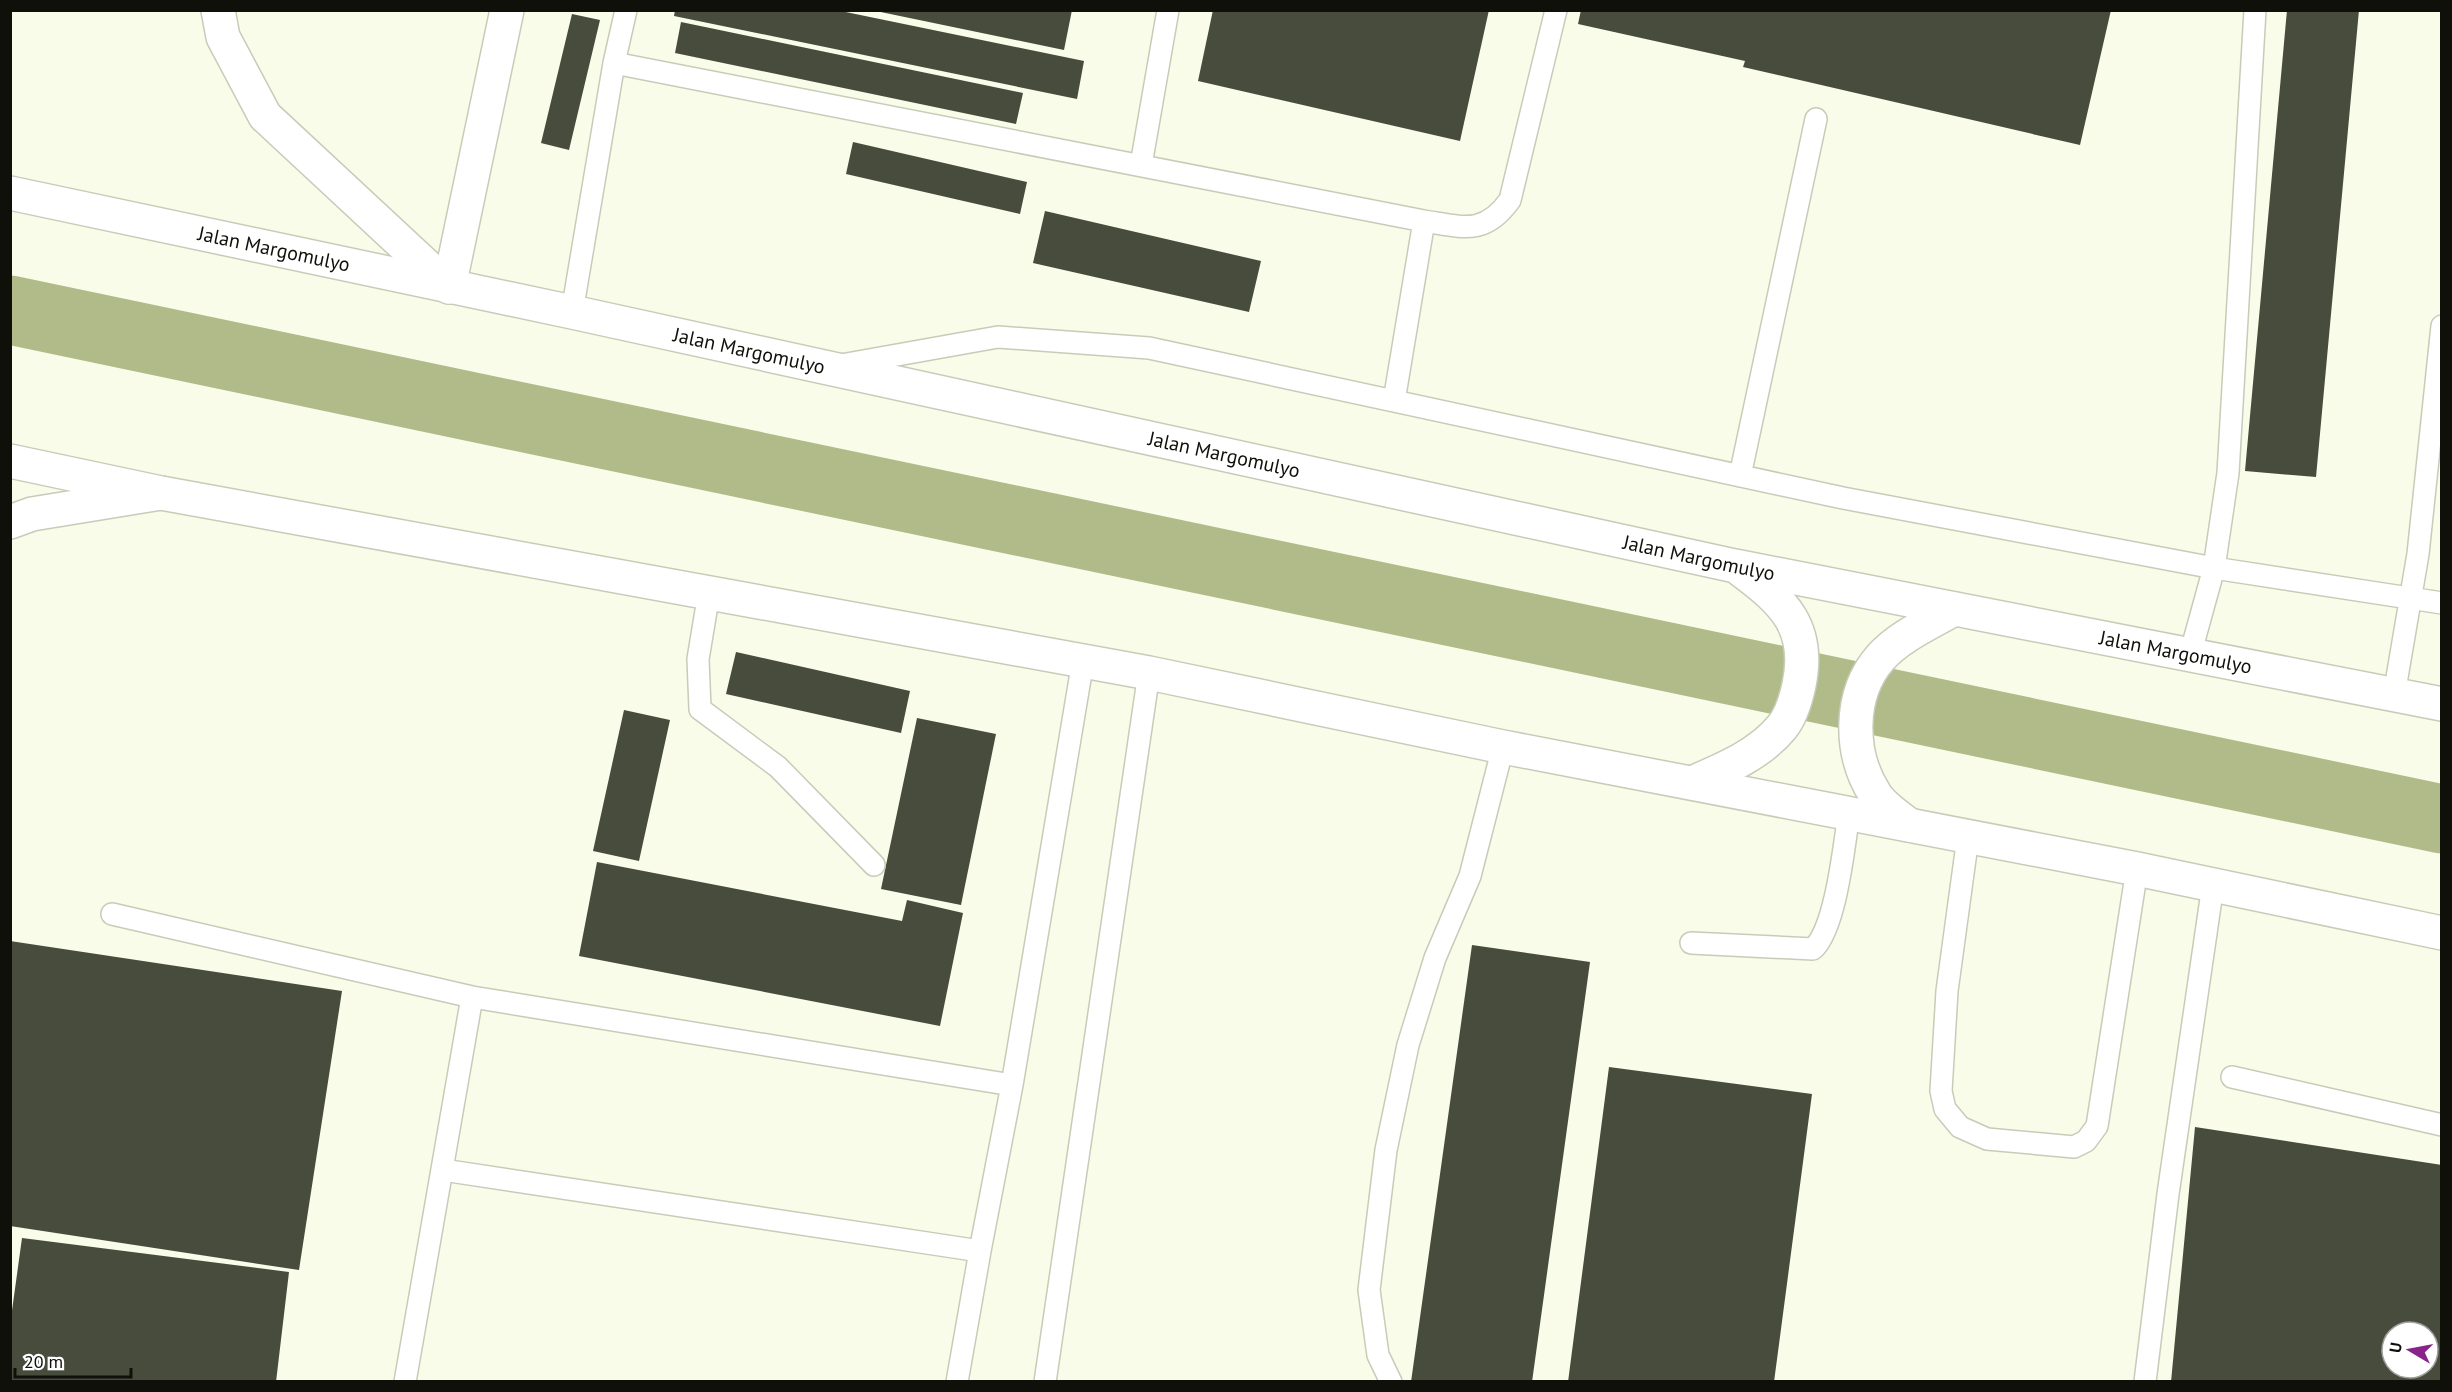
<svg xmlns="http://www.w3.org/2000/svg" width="2452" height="1392" font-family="'PT Sans',sans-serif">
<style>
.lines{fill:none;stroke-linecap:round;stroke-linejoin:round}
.river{stroke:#b0bb89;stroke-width:69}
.building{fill:#484c3c;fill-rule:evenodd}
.service-casing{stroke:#c7ccb9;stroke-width:24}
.minor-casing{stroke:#c7ccb9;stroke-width:36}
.secondary-casing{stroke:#c7ccb9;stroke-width:36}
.motorway-casing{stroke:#c7ccb9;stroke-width:36}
.service{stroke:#fff;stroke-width:21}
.minor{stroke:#fff;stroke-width:33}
.secondary{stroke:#fff;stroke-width:33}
.motorway{stroke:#fff;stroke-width:33}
.labels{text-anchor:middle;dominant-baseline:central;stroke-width:6;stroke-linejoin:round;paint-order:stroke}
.street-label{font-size:20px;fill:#0f100a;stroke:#fff}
</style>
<rect width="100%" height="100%" fill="#f8fce9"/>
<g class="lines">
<path class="river" d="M10,310L2442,819"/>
</g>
<path class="building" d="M675,10H836L1084,61L1077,99L674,16Z
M871,10H1072L1064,50Z
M1213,10H1489L1460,141L1198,81Z
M1581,10H2111L2080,145L1743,67L1745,61L1578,24Z
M2287,10H2359L2316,477L2245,471Z
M572,14L600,20L569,150L541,143Z
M681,22L1023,93L1016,124L675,53Z
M853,142L1027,182L1020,214L846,174Z
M1045,211L1261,261L1249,312L1033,263Z
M736,652L910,691L901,733L726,694Z
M624,710L670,720L639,861L593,851Z
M917,718L996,734L961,905L881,889Z
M597,862L902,921L907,900L963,913L940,1026L579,956Z
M10,941L342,991L299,1270L10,1226Z
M1472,945L1590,962L1532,1382H1411Z
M1609,1067L1812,1094L1774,1382H1568Z
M2195,1127L2442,1165V1382H2171ZM2392,1332H2428V1368H2392Z
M22,1238L289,1272L276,1382H10V1325Z"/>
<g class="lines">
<g class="service-casing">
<path id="service" d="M614,63L1424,221C1463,227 1484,236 1510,200L1556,10
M1141,165L1168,10
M572,312L614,63L626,10
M841,365L998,337L1149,348L1843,498L2214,568L2442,603
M1394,401L1424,221
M1740,476L1816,119
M709,593L698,659L700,709L778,767L874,865
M2190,655L2214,568L2228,473L2255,10
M2394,695L2418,554L2442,326
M1968,837L1947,991L1941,1091L1945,1109L1960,1127L1987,1139L2074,1147L2086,1141L2097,1126L2137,869
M112,914L472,997
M1691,943L1813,949C1836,928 1844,846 1849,813
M2232,1077L2442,1125
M443,1170L980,1251
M405,1382L472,997L1012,1085L1083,661
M957,1382L980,1251L1012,1085
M1045,1382L1149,673
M1391,1382L1378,1355L1369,1290L1386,1150L1408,1045L1435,958L1470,876L1503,747
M2145,1382L2168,1194L2213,885"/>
</g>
<g class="minor-casing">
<path id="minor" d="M449,287L507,10"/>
</g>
<g class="secondary-casing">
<g id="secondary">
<path id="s1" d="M10,193L572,312L1735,566L2442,704"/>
<path d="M10,461L161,493L1149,673L1503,747L2137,869L2442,933"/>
<path d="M1692,783C1724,769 1759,755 1782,727C1791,716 1796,699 1799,685C1811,627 1784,602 1741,570"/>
<path d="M1909,825C1898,816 1882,806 1875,794C1849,754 1848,694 1881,657C1900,636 1930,623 1954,609"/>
</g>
</g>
<g class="motorway-casing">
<path id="motorway" d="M218,10L223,37L265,116L449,287
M10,522L32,514L161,493"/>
</g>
<use href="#service" class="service"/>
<use href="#minor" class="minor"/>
<use href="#secondary" class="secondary"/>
<use href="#motorway" class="motorway"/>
</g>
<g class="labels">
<g class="street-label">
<text stroke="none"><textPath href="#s1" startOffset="270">Jalan Margomulyo</textPath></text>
<text stroke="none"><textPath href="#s1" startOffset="756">Jalan Margomulyo</textPath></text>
<text stroke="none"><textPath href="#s1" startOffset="1242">Jalan Margomulyo</textPath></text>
<text stroke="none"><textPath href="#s1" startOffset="1728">Jalan Margomulyo</textPath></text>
<text stroke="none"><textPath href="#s1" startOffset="2214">Jalan Margomulyo</textPath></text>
</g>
</g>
<rect width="2452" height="1392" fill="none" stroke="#0f100a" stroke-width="24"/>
<g transform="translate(2410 1350) rotate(280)"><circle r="28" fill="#ffffff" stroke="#9f9f9d" stroke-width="1.5"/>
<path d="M0-4.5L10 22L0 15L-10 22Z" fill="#892289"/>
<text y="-9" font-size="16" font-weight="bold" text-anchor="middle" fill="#0f100a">U</text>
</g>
<path d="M15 1368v9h116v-9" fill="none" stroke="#0f100a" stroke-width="3"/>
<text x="24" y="1368" font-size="18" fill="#0f100a" stroke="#ffffff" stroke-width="4.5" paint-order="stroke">20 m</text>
</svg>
